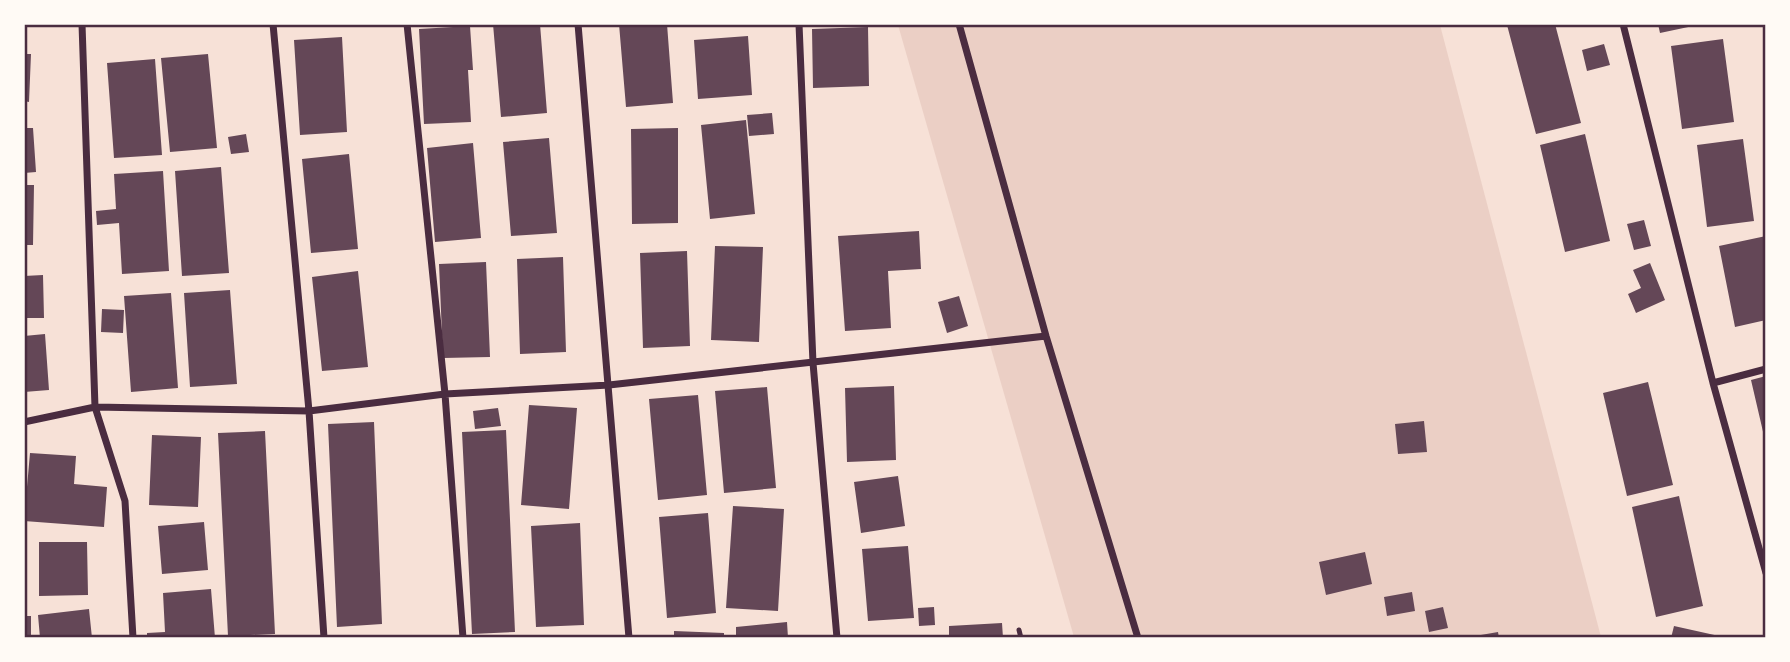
<svg xmlns="http://www.w3.org/2000/svg" width="1790" height="662" font-family="'Alegreya Sans',sans-serif">
<style>
.green{fill:#ebcfc5}
.building{fill:#644757}
.lines{fill:none;stroke-linecap:round;stroke-linejoin:round}
.service{stroke:#4a2c40;stroke-width:5}
.minor{stroke:#4a2c40;stroke-width:7}
.neatline{fill:none;stroke:#4a2c40;stroke-width:2.5}
</style>
<rect width="100%" height="100%" fill="#f7e1d7"/>
<path class="green" d="M898,25H1440L1601,637H1074Z"/>
<path class="building" d="M493,24H540L547,113L501,117Z
M619,24H667L673,103L626,107Z
M1511,24H1555L1581,123L1536,134L1507,25Z
M1658,24H1693V26L1660,33Z
M470,26L473,70H468L471,122L424,124L419,29Z
M868,27L869,86L813,88L812,29Z
M748,36L752,95L698,99L694,40Z
M342,37L347,132L300,135L294,40Z
M1723,39L1734,122L1682,129L1671,46Z
M1604,44L1610,65L1587,71L1582,50Z
M24,54H31L29,102L24,101Z
M208,54L217,148L170,152L161,58Z
M155,59L162,155L114,158L107,63Z
M772,113L774,134L749,136L747,115Z
M746,120L755,214L710,219L701,125Z
M24,128H33L36,172L24,173Z
M678,128V223L632,224L631,129Z
M246,134L249,152L231,154L228,137Z
M1585,134L1610,241L1565,252L1540,145Z
M549,138L557,233L511,236L503,142Z
M1743,139L1754,221L1707,227L1697,145Z
M473,143L481,238L435,242L427,148Z
M349,154L358,249L311,253L302,159Z
M221,167L229,273L182,276L175,171Z
M163,171L169,271L122,274L119,223L97,225L96,211L116,209L114,174Z
M24,185H34L33,245H24Z
M1644,220L1651,246L1634,250L1627,224Z
M919,231L921,269L888,271L891,328L845,331L838,236Z
M1766,236V320L1735,327L1719,246Z
M715,246L763,247L759,342L711,340Z
M687,251L690,346L643,348L640,253Z
M563,257L566,352L520,354L517,259Z
M486,262L490,357L443,358L439,264Z
M1650,263L1665,300L1636,313L1628,294L1641,288L1633,270Z
M358,271L368,367L322,371L312,277Z
M43,275L44,318H24V276Z
M230,290L237,384L190,387L184,293Z
M171,293L178,388L131,392L124,296Z
M959,296L968,326L947,333L938,302Z
M102,309L124,310L123,333L101,332Z
M45,334L49,390L24,392V336Z
M1766,376V436H1764L1751,380Z
M1648,382L1673,485L1627,496L1603,393Z
M894,386L896,460L847,462L845,388Z
M767,387L776,488L724,493L715,391Z
M698,395L707,495L658,500L649,399Z
M529,405L577,408L569,509L521,505Z
M498,408L501,426L475,429L473,411Z
M1424,421L1427,452L1398,454L1395,424Z
M374,422L382,624L337,627L328,424Z
M506,430L515,632L472,634L462,432Z
M265,431L275,634L228,636L218,433Z
M152,435L201,437L198,507L149,505Z
M30,453L76,456L74,484L107,487L104,527L24,521Z
M898,476L905,526L861,533L854,482Z
M1679,496L1703,606L1656,617L1632,507Z
M733,506L784,509L778,611L726,608Z
M708,513L716,613L667,618L659,517Z
M204,522L208,570L162,574L158,526Z
M580,523L584,625L536,627L531,526Z
M39,542H87L88,595L39,596Z
M908,546L914,618L868,621L862,549Z
M1365,552L1372,584L1326,595L1319,562Z
M211,589L215,638H147V633L165,632L163,593Z
M1412,592L1415,611L1387,616L1384,597Z
M934,607L935,625L919,626L918,608Z
M1443,607L1448,628L1429,632L1425,611Z
M89,609L92,638H40L38,615Z
M24,616H31V638H24Z
M787,622L788,638H736V627Z
M1002,623L1003,638H949V626Z
M1674,626L1719,636V638H1671Z
M674,631L724,633V638H674Z
M1498,632L1499,638H1475V636Z"/>
<g class="lines">
<path class="service" d="M1019,630L1021,638"/>
<path class="minor" d="M82,24L95,407L125,501L133,638
M273,24L309,411L324,638
M407,24L445,394L463,638
M578,24L629,638
M799,24L813,363L837,638
M959,24L1046,336L1138,638
M1623,24L1713,383L1766,573
M1713,383L1766,369
M24,422L95,407L309,411L445,394L609,385L1046,336"/>
</g>
<rect width="1790" height="662" fill="none" stroke="#fffaf5" stroke-width="52"/>
<rect x="26" y="26" width="1738" height="610" class="neatline"/>
</svg>
